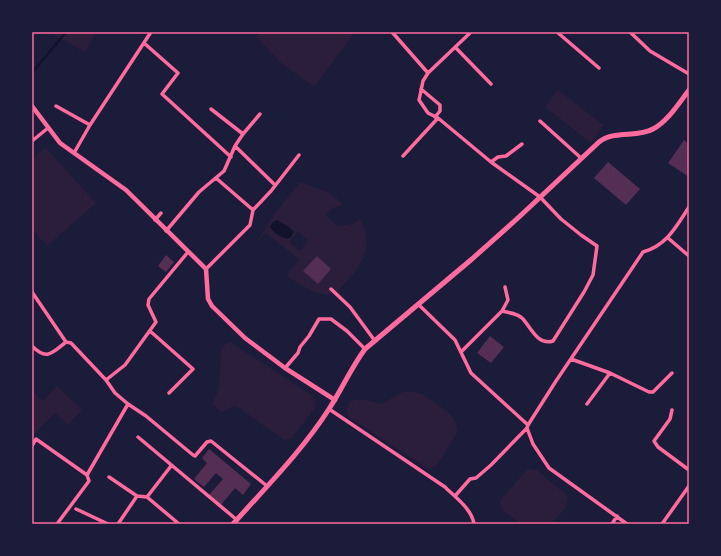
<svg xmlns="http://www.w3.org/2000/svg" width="721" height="556" font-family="'Work Sans',sans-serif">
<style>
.green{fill:#2a1e3b;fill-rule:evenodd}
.water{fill:#12122b}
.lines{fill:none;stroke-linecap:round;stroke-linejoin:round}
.stream{stroke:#12122b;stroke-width:2.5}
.building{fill:#542f53}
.minor{stroke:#ff6b9d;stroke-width:3.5}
.tertiary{stroke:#ff6b9d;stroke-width:4.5}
.secondary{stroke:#ff6b9d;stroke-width:5}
.neatline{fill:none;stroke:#ff6b9d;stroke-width:1.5}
</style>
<rect width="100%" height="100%" fill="#1b1b3a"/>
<path class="green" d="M50,32H96L86,51L84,52Z
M260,32H355L314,87L281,63L256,37Z
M558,90L604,125L591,143L545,107Z
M45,147L96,203L47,246L32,229V159Z
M300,182L328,192L343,204L332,209L326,216L338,226L352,224L360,219C374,243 363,265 345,283C340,288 336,295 328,295C312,294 299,284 286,275L299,259L265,233L252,249L276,212ZM298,232L308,240L300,251L289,242ZM317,256L331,269L318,284Z
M230,342L313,396L315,403L314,409L291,439L284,440L238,407L233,406L223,412C219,411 215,407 213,403L219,388L221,349L224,345Z
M57,386L82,410L68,425L55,413L32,436V390L43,401Z
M403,392C410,391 416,392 422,394C426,396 429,399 433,401C443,409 462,419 456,435L436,466L430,469L427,468L350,418C347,414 346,410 348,405C355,394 372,402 381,404Z
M530,469L537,470L567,495L568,498L566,507L551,524H521L502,510L500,502L501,499L527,470Z"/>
<path class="water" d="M277,220L289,227L294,232L291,237L287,239C279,236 275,234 270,227L272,223Z"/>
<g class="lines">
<path class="stream" d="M32,73L66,32"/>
</g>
<path class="building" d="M684,140L689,144V177L668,163Z
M608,162L640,189L626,205L594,178Z
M166,255L174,262L166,272L158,266Z
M317,256L331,269L318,284L303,271Z
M490,336L504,347L491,363L477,353Z
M209,449L251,484L243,495L235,488L221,505L209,495L223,479L216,473L204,487L194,479L207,463L202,458Z"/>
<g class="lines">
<path class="minor" d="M392,32L428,73
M471,32L428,73L423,81L419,100L428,113L438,118L491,162L540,197L561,219L581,235L597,246L593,275L584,292L553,341C538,346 531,328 523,319C518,313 509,313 502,311
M557,32L599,68
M630,32L650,51L689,74
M144,43L178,73L162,94L231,157
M455,47L491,84
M421,89L440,105V111L435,117
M56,106L90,125
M211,109L243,134
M540,121L581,158
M32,141L48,128
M235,146L275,185
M74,153L90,125L151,32
M403,156L438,118
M491,162L498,157L506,156L522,144
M216,178L253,210
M155,220L161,213
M166,231L199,192L224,171L235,146L243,134L260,114
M668,238L689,256
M206,269L250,225L253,210L271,191L299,155
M331,289L350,307L375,341
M32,292L66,342
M419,305L455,340L471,373L528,425
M150,331L193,369L169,393
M66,342L71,343L106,380L115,393L128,404L146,416L193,455L195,456L207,442L211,441L267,486
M32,346C47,361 52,353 66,342
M462,351L502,311L508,300L505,287
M571,359L610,373L649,392H653L672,373
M285,368L298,353L300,347L309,336L319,319H331L347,331L365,349
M106,380L125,365L156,322L148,305L149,299L188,252
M587,404L610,373
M329,409L445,487C455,497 472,509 474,524
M672,410L670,419L654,441L658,447L689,470
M138,437L237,520
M32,446L36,439L87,475L89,481L57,524
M87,475L128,404
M109,477L137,496
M455,496L470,479L476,478L491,465L527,428
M147,497L179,524
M76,509L108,524
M118,524L137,496L147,497L171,466
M612,524L617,516
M627,524L549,468L533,444L527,428L528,425L556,381L643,252C667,245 676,227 689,207
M662,524L689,486"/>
<path class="tertiary" d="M32,106L60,143L126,190L206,269L208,299L212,306L245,338L285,368L335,400"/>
<path class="secondary" d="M233,524C266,487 302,451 329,409C342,389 351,368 365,349L472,259L519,217L599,142C614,130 637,138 653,129C668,121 679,103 689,90"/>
</g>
<rect width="721" height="556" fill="none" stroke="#1b1b3a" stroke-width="66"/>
<rect x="33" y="33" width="655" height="490" class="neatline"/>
</svg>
